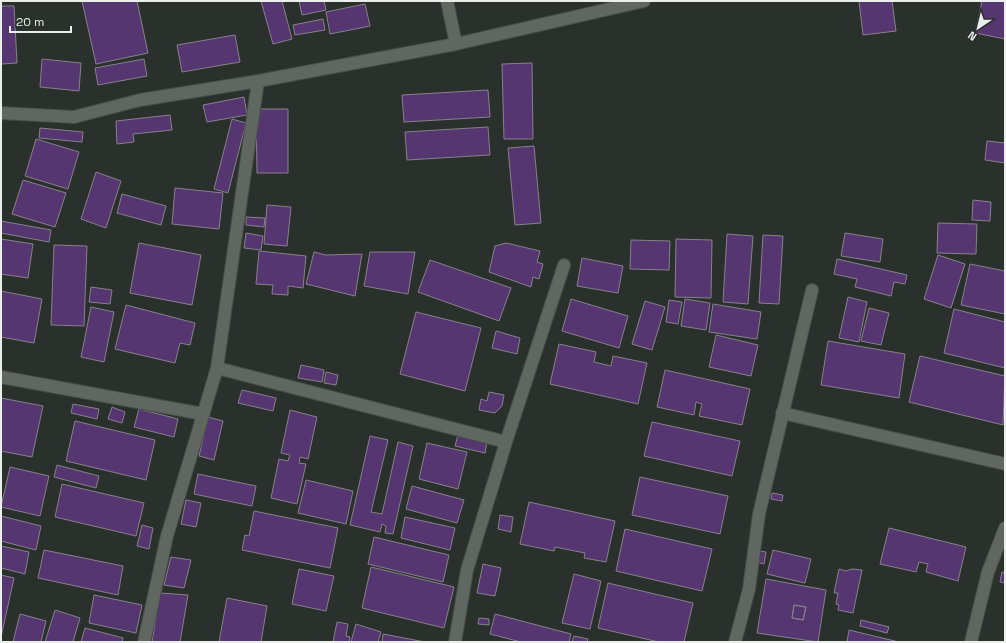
<svg xmlns="http://www.w3.org/2000/svg" width="1006" height="643" font-family="'Space Grotesk',sans-serif">
<style>
.building{fill:#563670;stroke:#86818a;fill-rule:evenodd}
.lines{fill:none;stroke-linecap:round;stroke-linejoin:round}
.minor-casing{stroke:#474c48;stroke-width:14}
.minor{stroke:#5f6760;stroke-width:12}
</style>
<rect width="100%" height="100%" fill="#2a312c"/>
<path class="building" d="M82,1H137L148,53L96,64Z
M261,1H282L292,39L273,44Z
M299,1H324L326,10L302,15Z
M859,1H892L896,31L863,35Z
M982,1H1005V39L975,33Z
M365,4L370,26L330,34L326,12Z
M1,6H14L17,63L1,64Z
M323,19L325,30L295,35L293,25Z
M235,35L240,62L182,72L177,45Z
M42,59L81,63L79,91L40,87Z
M144,59L147,76L98,85L95,68Z
M532,63L533,139H504L502,64Z
M488,90L490,117L404,122L402,95Z
M244,97L247,115L207,122L203,105Z
M256,109H288V173H257Z
M170,115L172,130L133,134L134,142L117,144L116,121Z
M232,119L246,123L228,193L214,189Z
M488,127L490,155L407,160L405,132Z
M40,128L83,132L82,142L39,138Z
M36,139L79,152L68,189L25,176Z
M987,141L1005,143V163L985,160Z
M534,146L541,223L515,225L508,148Z
M96,172L121,181L106,228L81,219Z
M23,180L66,193L55,227L12,214Z
M175,188L223,193L219,229L172,224Z
M122,194L166,206L161,225L117,213Z
M973,200L991,202L990,221L972,220Z
M267,205L291,207L287,246L264,244Z
M246,217L265,218L264,227L246,225Z
M1,221L51,230L49,242L1,233Z
M938,223L977,224L976,254L937,253Z
M246,233L263,236L261,250L244,248Z
M845,233L883,239L880,262L841,256Z
M727,234L753,236L748,304L723,302Z
M763,235L783,236L779,304L759,303Z
M1,239L33,244L28,278L1,274Z
M676,239L712,240L711,298L675,297Z
M631,240L670,241L669,270L630,269Z
M139,243L201,255L192,305L130,293Z
M506,243L540,251L537,262L543,264L539,279L533,277L531,287L489,272L495,246Z
M54,245L87,246L84,326L51,325Z
M259,251L306,256L303,288L288,286V295L272,294L273,285L256,284Z
M314,252L326,255L362,254L355,296L306,284Z
M370,252H415L408,294L364,286Z
M938,255L965,264L951,308L924,299Z
M582,258L623,266L618,293L577,286Z
M837,259L907,275L905,284L894,282L891,296L855,287L857,279L834,274Z
M430,260L511,288L499,321L418,292Z
M970,264L1005,271V314L961,305Z
M91,287L112,290L110,304L89,302Z
M1,291L42,299L34,343L1,337Z
M848,297L867,302L859,342L839,338Z
M571,299L628,316L619,348L562,331Z
M685,299L710,303L706,330L681,326Z
M669,300L682,302L678,324L666,322Z
M645,301L665,307L652,350L632,344Z
M713,304L761,312L757,339L709,332Z
M126,305L195,323L190,345L180,343L175,363L115,349Z
M91,307L114,312L104,362L81,357Z
M869,308L889,313L881,345L861,341Z
M954,309L1005,322V368L944,353Z
M416,312L481,328L465,391L400,374Z
M496,331L520,338L517,354L492,348Z
M716,335L758,345L751,376L709,367Z
M828,341L905,354L899,398L821,385Z
M559,344L596,352L594,362L611,366L613,356L647,363L638,404L550,384Z
M920,356L1005,376L1003,425L909,402Z
M301,365L324,370L322,382L298,378Z
M665,370L750,389L742,425L699,416L702,404L696,402L694,415L657,407Z
M326,372L338,375L336,385L324,383Z
M242,390L276,398L273,411L238,403Z
M489,392L504,395L502,406L495,413L479,410L481,399L487,401Z
M1,398L43,406L32,457L1,451Z
M73,404L99,409L97,419L71,413Z
M112,407L125,412L122,423L108,419Z
M139,409L178,419L174,437L134,427Z
M290,410L317,417L308,459L300,457L299,463L306,464L297,504L271,498L279,459L288,461L290,455L281,453Z
M208,417L223,421L214,460L199,456Z
M75,421L155,440L146,480L66,461Z
M652,422L740,441L732,476L644,456Z
M458,435L487,442L485,453L455,446Z
M370,436L388,440L371,512L382,514L398,442L413,446L393,534L385,533L386,526L382,524L380,532L350,525Z
M427,443L467,452L458,489L419,479Z
M57,465L99,476L96,488L54,477Z
M10,467L49,476L40,516L1,507Z
M198,474L256,486L252,506L194,494Z
M640,477L728,496L720,534L632,515Z
M306,480L353,491L346,524L298,513Z
M62,484L144,503L136,536L55,517Z
M412,486L464,500L457,523L406,509Z
M772,493L783,495L782,501L771,499Z
M186,500L201,503L196,527L181,524Z
M529,502L615,521L606,562L584,558L585,553L555,547L554,551L520,544Z
M254,511L338,528L330,568L242,550L245,535L249,536Z
M500,515L513,517L511,532L498,529Z
M1,516L41,526L36,550L1,541Z
M405,517L455,528L450,550L401,538Z
M142,525L153,528L149,549L137,546Z
M889,528L966,547L958,581L926,572L928,564L919,562L916,572L880,564Z
M625,529L712,549L702,591L616,571Z
M374,537L449,555L443,582L368,564Z
M1,546L29,552L25,574L1,568Z
M44,550L123,566L118,595L38,578Z
M773,550L811,559L805,583L767,574Z
M759,551L766,552L764,564L757,562Z
M171,557L191,560L184,588L164,585Z
M483,564L501,568L495,596L477,593Z
M371,567L454,587L444,628L362,608Z
M299,569L334,576L326,611L292,604Z
M839,569L846,571L852,569L862,570L853,613L838,610L839,605L836,604L838,593H834Z
M1002,572L1005,573V583L1000,582Z
M574,574L601,581L590,629L562,623Z
M1,575L14,578L1,637Z
M766,579L826,590L818,642L757,633ZM794,605L806,607L803,620L792,618Z
M608,583L693,603L684,642H659L598,628Z
M160,593L188,595L180,642H152Z
M94,595L142,605L136,633L89,623Z
M227,598L267,606L261,642H219Z
M794,605L806,607L803,620L792,618Z
M55,610L80,618L73,642H45Z
M20,614L46,621L41,642H13Z
M495,614L571,634L569,642H521L490,634Z
M479,618L489,619V625L478,624Z
M861,620L889,627L887,633L860,626Z
M337,622L348,624L346,636L350,637L349,642H333Z
M356,624L381,632L378,642H351Z
M85,628L123,638L122,642H81Z
M849,630L899,642H847Z
M383,634L425,642H382Z
M574,636L588,639L587,642H572Z"/>
<g class="lines">
<g class="minor-casing">
<path id="minor" d="M447,1L456,44
M1,113L74,117L140,100L258,81L456,44L644,1
M217,368L506,442
M1,377L203,414
M782,413L1005,464
M144,642L167,536L217,368L258,81
M455,642L467,570L506,442L564,265
M735,642L749,589L759,514L812,290
M971,642L988,572L1005,528"/>
</g>
<use href="#minor" class="minor"/>
</g>
<rect width="1006" height="643" fill="none" stroke="#ebefeb" stroke-width="4"/>
<g transform="translate(978 28) rotate(215)" stroke="#2a312c" stroke-width="3" paint-order="stroke">
<path d="M0-3L7 15L0 10L-7 15Z" fill="#ebefeb"/>
<text y="-6" font-size="11" font-weight="bold" text-anchor="middle" fill="#ebefeb">N</text>
</g>
<path d="M10 26v6h61v-6" fill="none" stroke="#ebefeb" stroke-width="2"/>
<text x="16" y="26" font-size="12" fill="#ebefeb" stroke="#2a312c" stroke-width="3" paint-order="stroke">20 m</text>
</svg>
